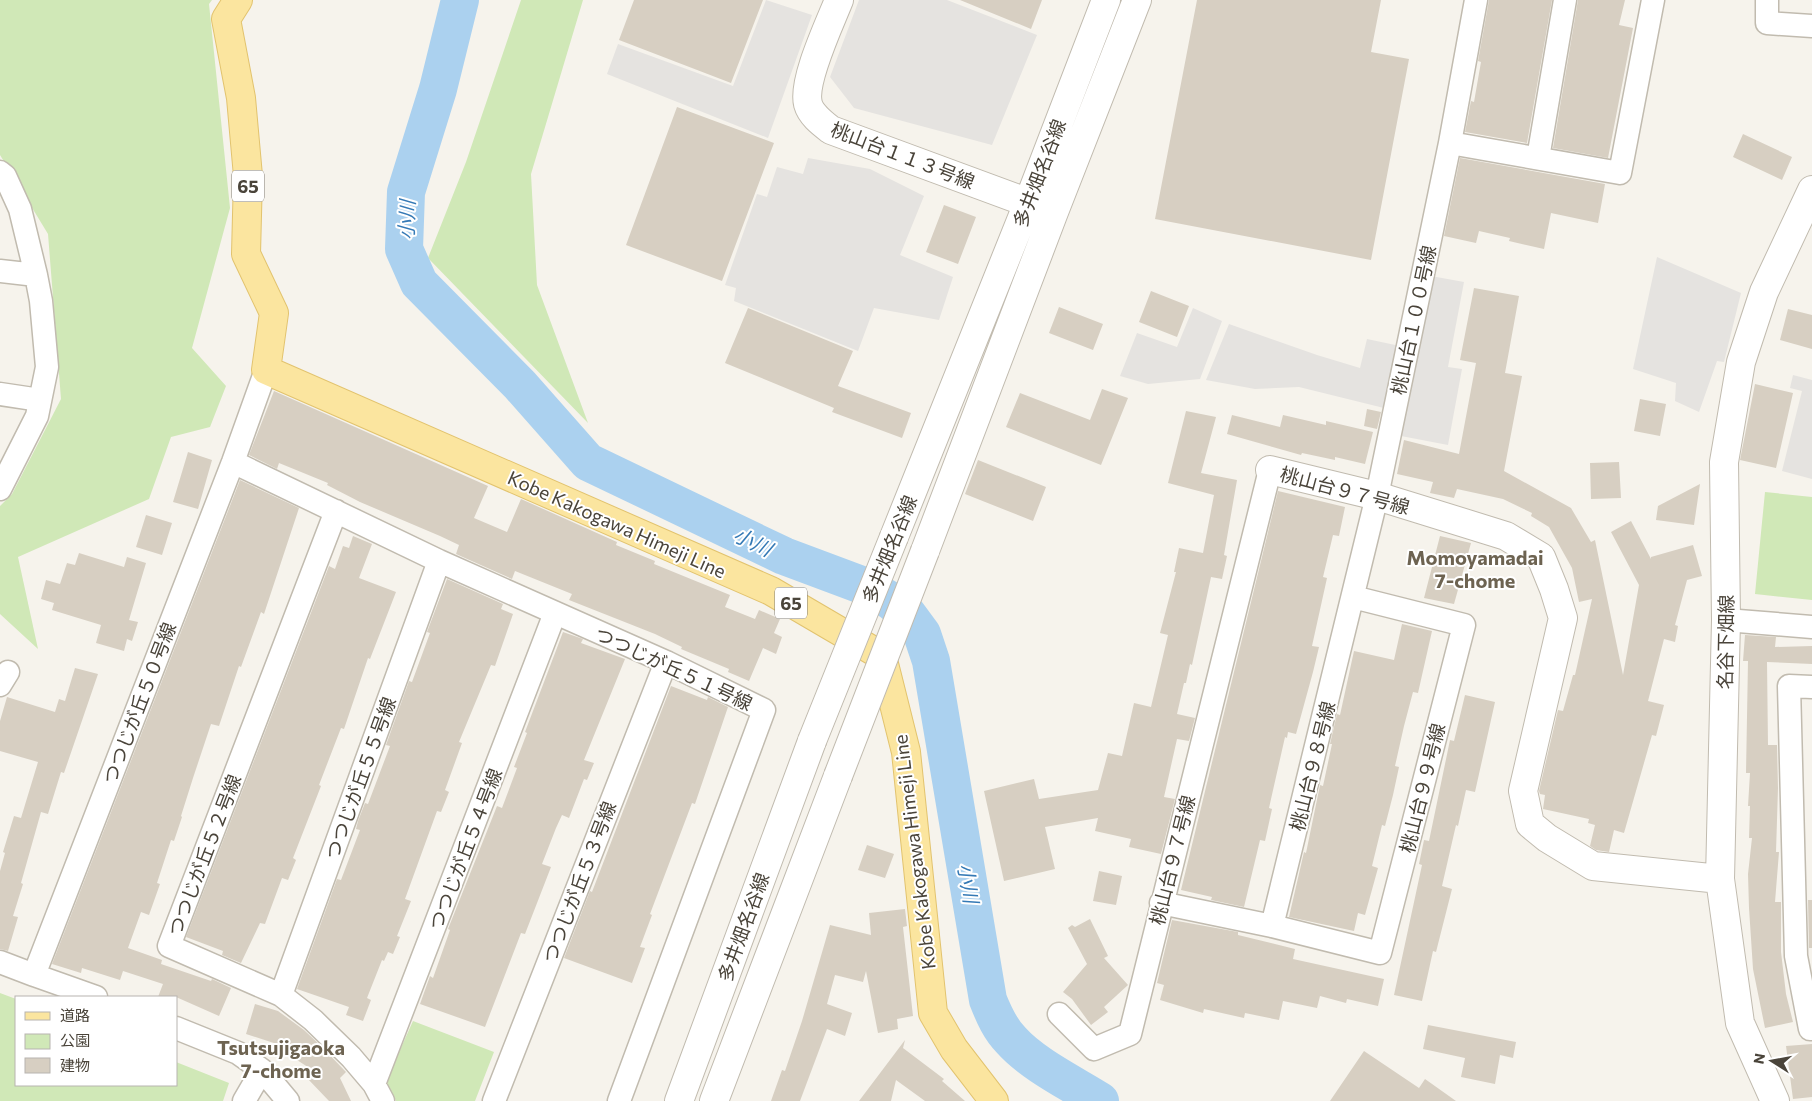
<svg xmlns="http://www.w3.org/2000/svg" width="1812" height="1101" font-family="Commissioner,'Noto Sans JP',sans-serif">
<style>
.green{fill:#d0e8b7}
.parking{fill:#e5e3e0}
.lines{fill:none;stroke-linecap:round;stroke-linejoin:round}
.river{stroke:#abd1ef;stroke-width:38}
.building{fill:#d7cfc2}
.minor-casing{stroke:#c1bbaf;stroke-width:25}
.tertiary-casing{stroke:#c1bbaf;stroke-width:30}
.primary-casing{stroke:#e2c36e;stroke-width:30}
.minor{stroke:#fff;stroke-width:22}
.tertiary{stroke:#fff;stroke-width:28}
.primary{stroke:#fbe59f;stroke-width:28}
.tertiary-bridge-casing{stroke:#c1bbaf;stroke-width:30;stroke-linecap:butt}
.tertiary-bridge{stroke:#fff;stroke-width:28}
.labels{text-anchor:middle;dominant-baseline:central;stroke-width:4;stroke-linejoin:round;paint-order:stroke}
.shield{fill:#fff;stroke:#807c75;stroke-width:1}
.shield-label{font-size:18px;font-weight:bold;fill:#4a443a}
.street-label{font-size:19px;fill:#4a443a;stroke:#fff}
.water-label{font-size:20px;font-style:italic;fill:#3479b5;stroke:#fff}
.neighbourhood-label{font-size:20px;font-weight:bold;fill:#6d6351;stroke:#fff}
</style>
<rect width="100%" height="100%" fill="#f6f3ec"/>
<path class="green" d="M0,0H212L209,4L230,208L192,348L226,386L210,427L171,437L149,499L18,557L38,649L0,614V506L12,494L61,399L48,234L0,155Z
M521,0H583L531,174L537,285L588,423L428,258L466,162Z
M1765,492L1812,497V600L1755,594Z
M0,993L16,999V1085H176V1062L229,1083L223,1101H0Z
M413,1021L494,1052L475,1101H396L386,1081Z"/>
<path class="parking" d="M766,0L812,15L768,138L607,74L618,44L733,86Z
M859,0H947L1037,35L992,145L854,108L830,77Z
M808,158L870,169L924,196L900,255L953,277L939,320L874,308L858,351L734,301L736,288L725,285L757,194L767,197L777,167L803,174Z
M1657,257L1741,293L1724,362L1717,361L1699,412L1675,401L1676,383L1633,369Z
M1431,276L1464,282L1448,367L1462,369L1448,445L1401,436Z
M1193,308L1222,321L1200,379L1148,384L1120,376L1137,333L1177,347Z
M1229,324L1317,355L1360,368L1367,339L1400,346L1388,409L1299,387L1255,389L1206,380Z
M1793,375L1812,380V479L1782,471L1802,391L1790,388Z"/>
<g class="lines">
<path class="river" d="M460,0L438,89L406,192L404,249L419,283L520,385L588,462L784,556L867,587L891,601L908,615L922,634L931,661L988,1000C994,1015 1000,1029 1011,1040C1032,1064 1073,1084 1100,1101"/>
</g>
<path class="building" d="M634,0H763L731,83L619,40Z
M960,0H1042L1031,29Z
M1197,0H1381L1371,52L1409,59L1371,260L1155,219Z
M1489,0H1552L1527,143L1465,132L1471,101L1474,102L1481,62L1478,61Z
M1578,0H1625L1619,25L1633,28L1608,158L1553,148Z
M677,107L774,143L722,281L626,245Z
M1743,134L1792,157L1782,180L1733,157Z
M1460,158L1605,184L1598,223L1551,213L1544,249L1509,241L1510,238L1479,231L1476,243L1444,236Z
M944,205L976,217L958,264L926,252Z
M1474,288L1519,296L1505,373L1522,376L1504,471L1571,508L1591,542L1595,540L1623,675L1639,585L1611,532L1631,521L1651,559V557L1693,545L1702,576L1687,580L1675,625L1678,626L1675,642L1664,639L1648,701L1664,705L1656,736L1652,735L1624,833L1614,830L1609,852L1596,850L1590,846L1595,825L1588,823L1589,819L1543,809L1545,795L1540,794L1539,791L1558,710L1563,711L1573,675H1575L1592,599L1579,602L1572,568L1549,527L1531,516L1532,513L1503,499L1457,489L1454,498L1430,493L1433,482L1397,474L1404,440L1459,454L1476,363L1460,360Z
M1151,291L1189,306L1177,337L1139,322Z
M1059,307L1103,324L1093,350L1049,333Z
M748,308L853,351L838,386L911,413L902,438L832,412L834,408L725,363Z
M1788,309L1812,315V349L1780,340Z
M1755,384L1793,393L1776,468L1740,460Z
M1102,389L1128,398L1101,465L1006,427L1020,393L1090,420Z
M274,391L488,486L474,518L507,532L521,499L617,542L616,545L655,561L654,564L730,595L725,607L755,619L759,610L780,619L774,633L782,637L776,654L763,648L749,681L728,672L729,669L681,649L682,647L655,634L569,600L572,594L515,571L512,579L456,554L459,545L440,536L360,502L327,485L328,483L279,463L277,469L249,455Z
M1640,399L1666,404L1660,436L1634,431Z
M1367,409L1381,412L1377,429L1364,426Z
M1186,411L1216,417L1201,473L1237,480L1224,555L1227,556L1222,579L1211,577L1192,665L1190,664L1186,683H1184L1177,714L1195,718L1189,741L1177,739L1164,797L1175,799L1161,854L1129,847L1131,839L1095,831L1098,818L1045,827L1055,869L1004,881L984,791L1034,779L1039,799L1098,790L1108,753L1122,756L1134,703L1151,707L1168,635L1160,633L1176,572H1174L1179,548L1203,553L1214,495L1168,483Z
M1232,415L1280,427L1283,415L1326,425V421L1373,432L1365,464L1335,457V460L1302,453L1301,455L1227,434Z
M188,452L212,460L198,509L173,502Z
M978,460L1046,487L1033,521L965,494Z
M1619,462L1621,498L1591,499L1590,463Z
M240,480L299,508L264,614L261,612L241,667L239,666L219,726L211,724L193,778L181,816L182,817L174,841L171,840L157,883L160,884L149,915L141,912L128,948L162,960L161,964L211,981L212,979L231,988L219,1016L176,997H158L163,984L123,971L120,980L82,968L81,973L52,964Z
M1700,484L1694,525L1656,520L1658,506Z
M1278,491L1345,507L1339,536L1333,535L1323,577L1327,578L1312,646L1319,647L1313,672L1296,734L1288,732L1287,738L1285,737L1269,808L1272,809L1265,841L1260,840L1244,907L1211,900L1212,897L1181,890Z
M146,515L172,523L162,555L136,547Z
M353,536L372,544L359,578L396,592L370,659L368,658L344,729L341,728L319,785L321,786L293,858L296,860L288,880L282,878L265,924L260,923L241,963L222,955L223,951L186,937L329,566L335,569L343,546L349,548Z
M1440,536L1471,543L1454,604L1424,598Z
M79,553L124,567L127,557L146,563L129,620L138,622L132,641L127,639L124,651L96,643L101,625L52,610L54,603L41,599L46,580L60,584L67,563L75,565Z
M447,579L503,604L501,609L513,614L495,666L491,665L459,742L462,743L445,790L449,792L441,812L437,811L405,899L411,901L397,936L400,937L393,954L388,952L384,961L382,960L367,998L371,1000L363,1021L346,1015L349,1007L297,989L337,879L341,880L360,830L356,829L358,821L365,803L368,804L390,746L386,745L409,681L412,682L430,633L427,632Z
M1402,624L1432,631L1418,693L1413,692L1404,726L1395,766L1399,767L1393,795L1385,826L1382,825L1372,866L1378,868L1365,915L1358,913L1354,931L1289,917L1304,852L1306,853L1320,785L1323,786L1332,744H1330L1337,714L1340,715L1354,651L1394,660Z
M563,632L583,639L581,643L625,659L584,760L594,763L587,780L584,779L569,818L562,815L556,828L542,864L551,867L525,934L521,933L485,1027L420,1004L430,976L433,978L450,930L448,929L497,806L502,808L517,768L514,767L527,733L525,732Z
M1745,635L1776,637L1775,647L1812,646V664L1767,662L1768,745H1777L1778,788L1776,852H1779L1775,902H1781V952L1786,994L1793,1022L1765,1028L1753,969L1749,908L1748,874L1752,838H1749L1750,806H1748L1750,773H1746L1748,661H1743Z
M75,668L98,674L64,773L61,772L48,814L41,812L21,883L23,884L13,916L18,917L8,951L0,949V871L5,853L3,852L14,816L21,818L38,762L0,751V721L7,697L55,712L59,699L65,701Z
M671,686L707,700L708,697L728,707L695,804L692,803L650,914L652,915L640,947L645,948L632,983L564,958L590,891L592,892Z
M1465,695L1495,702L1475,792L1466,790L1458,826L1456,825L1442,886L1452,889L1436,952L1433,951L1422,1001L1394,995L1422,865L1419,864L1424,840L1429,841L1450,740L1454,741Z
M867,845L894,854L885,878L858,870Z
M1099,871L1122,876L1116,905L1093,901Z
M1808,900H1812V948H1809Z
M905,909L907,926L903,927L913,1016L897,1019L898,1029L878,1033L866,971L863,982L835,975L827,1004L852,1013L845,1036L827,1029L800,1101H771L782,1070L785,1071L802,1021L830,925L871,935L869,913Z
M1090,919L1108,956L1104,958L1128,985L1104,1007L1108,1012L1091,1025L1072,999L1063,992L1087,964L1068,928L1072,925L1075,927Z
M1172,920L1238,932V935L1295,949L1293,959L1384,979L1378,1006L1347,999L1346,1003L1320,996L1317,1008L1283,1001L1279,1020L1245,1013L1244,1018L1204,1009L1203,1013L1160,1000L1164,985L1157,983Z
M255,1004L278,1011L304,1030L322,1047L346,1072L340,1078L351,1101H329L307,1078L314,1071L283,1051L286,1047L246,1034Z
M1428,1025L1516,1042L1513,1058L1500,1055L1495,1084L1461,1077L1465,1058L1423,1049Z
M905,1040L903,1048L944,1079L942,1081L965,1101H925L896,1080L891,1101H859Z
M1812,1044V1097L1793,1099L1786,1046Z
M1364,1051L1419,1088L1425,1079L1456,1101H1330Z"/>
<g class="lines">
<g class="minor-casing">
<path id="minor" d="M1476,0L1450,143L1620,173L1653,0
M1767,0V23L1812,26
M1538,158L1565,0
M0,172L5,176L20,209L36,275L41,301L47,367L37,416L0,489
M0,271L36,275
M0,394L40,400
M233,462L439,561L666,662L764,710L619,1101
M336,511L169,946L281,995L313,1020L351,1057L374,1084L383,1101
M1726,620L1812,627
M0,685L8,672
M1812,687L1789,686L1796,956L1810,1029H1812
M1161,903L1272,926L1377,496L1450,143
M1272,926L1380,953L1464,625L1353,597
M0,962L34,975
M281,995L439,561
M96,997L34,975L233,462L266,370
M1059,1014L1094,1049L1130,1034L1270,470
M176,1028L238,1053L262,1070L288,1101
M374,1084L555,613
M244,1101L262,1070
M494,1101L666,662"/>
</g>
<g class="tertiary-casing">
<path id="tertiary" d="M839,0C830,23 802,81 808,104C811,115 822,123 831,130L1045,209
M1270,470L1377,496L1506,536L1541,557L1554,589L1563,618L1523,791L1530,824L1547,838L1593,866L1720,879
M894,537L1028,203L1106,0
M925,551L1054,212L1137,0
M679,1101L812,741
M714,1101L838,776
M1775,1101L1740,1023L1720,879L1726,620L1724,462L1741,362L1764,292L1812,190"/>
</g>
<g class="primary-casing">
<path id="primary" d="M238,0L226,19L241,98L248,176L246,254L274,313L266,370L771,591L882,656L906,752L933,1013L954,1049L994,1101"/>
</g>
<use href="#minor" class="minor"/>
<use href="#tertiary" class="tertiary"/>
<use href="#primary" class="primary"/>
<g class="tertiary-bridge-casing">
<path id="tertiary-bridge" d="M812,741L894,537
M838,776L925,551"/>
</g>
<use href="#tertiary-bridge" class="tertiary-bridge"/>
</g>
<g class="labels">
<g class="shield">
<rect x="232" y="170.5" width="32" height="31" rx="4"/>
<rect x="775" y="587.5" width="32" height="31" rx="4"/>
</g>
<g class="shield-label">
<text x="248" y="186">65</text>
<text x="791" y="603">65</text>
</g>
<g class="street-label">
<text transform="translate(903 155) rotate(21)">桃山台１１３号線</text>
<text transform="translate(1039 173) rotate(-69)">多井畑名谷線</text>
<text transform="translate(1413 320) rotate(-78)">桃山台１００号線</text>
<text transform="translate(1345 490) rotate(15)">桃山台９７号線</text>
<text transform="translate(617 524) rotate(24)">Kobe Kakogawa Himeji Line</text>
<text transform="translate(889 549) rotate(-68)">多井畑名谷線</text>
<text transform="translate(1725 642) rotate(-89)">名谷下畑線</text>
<text transform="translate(674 668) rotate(25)">つつじが丘５１号線</text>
<text transform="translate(139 703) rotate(-69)">つつじが丘５０号線</text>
<text transform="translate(1312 766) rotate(-76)">桃山台９８号線</text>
<text transform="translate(360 778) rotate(-70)">つつじが丘５５号線</text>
<text transform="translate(1422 788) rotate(-76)">桃山台９９号線</text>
<text transform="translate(465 849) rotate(-69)">つつじが丘５４号線</text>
<text transform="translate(914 852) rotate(-97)">Kobe Kakogawa Himeji Line</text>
<text transform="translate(204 855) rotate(-69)">つつじが丘５２号線</text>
<text transform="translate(1172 860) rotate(-76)">桃山台９７号線</text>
<text transform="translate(579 882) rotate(-69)">つつじが丘５３号線</text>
<text transform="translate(743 927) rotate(-70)">多井畑名谷線</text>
</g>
<g class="water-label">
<text transform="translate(406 220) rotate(-88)">小川</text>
<text transform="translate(753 541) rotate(26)">小川</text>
<text transform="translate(969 883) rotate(80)">小川</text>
</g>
<g class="neighbourhood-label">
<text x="1475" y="557">Momoyamadai<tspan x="1475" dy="23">7-chome</tspan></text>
<text x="281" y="1047">Tsutsujigaoka<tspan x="281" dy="23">7-chome</tspan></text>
</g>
</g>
<rect x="15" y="996" width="162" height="90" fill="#ffffff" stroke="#b7b4b0"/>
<rect x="25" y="1012" width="25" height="8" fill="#fbe59f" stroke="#b7b4b0"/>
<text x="60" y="1021" font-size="15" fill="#4a443a">道路</text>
<rect x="25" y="1034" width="25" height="15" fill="#d0e8b7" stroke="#b7b4b0"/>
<text x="60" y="1046" font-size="15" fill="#4a443a">公園</text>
<rect x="25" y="1058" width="25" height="15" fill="#d7cfc2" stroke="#b7b4b0"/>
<text x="60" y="1071" font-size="15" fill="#4a443a">建物</text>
<g transform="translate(1772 1061) rotate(281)" stroke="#ffffff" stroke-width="4" paint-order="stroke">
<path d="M0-4L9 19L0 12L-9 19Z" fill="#4a443a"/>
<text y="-8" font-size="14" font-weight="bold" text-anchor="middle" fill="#4a443a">N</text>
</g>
</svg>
